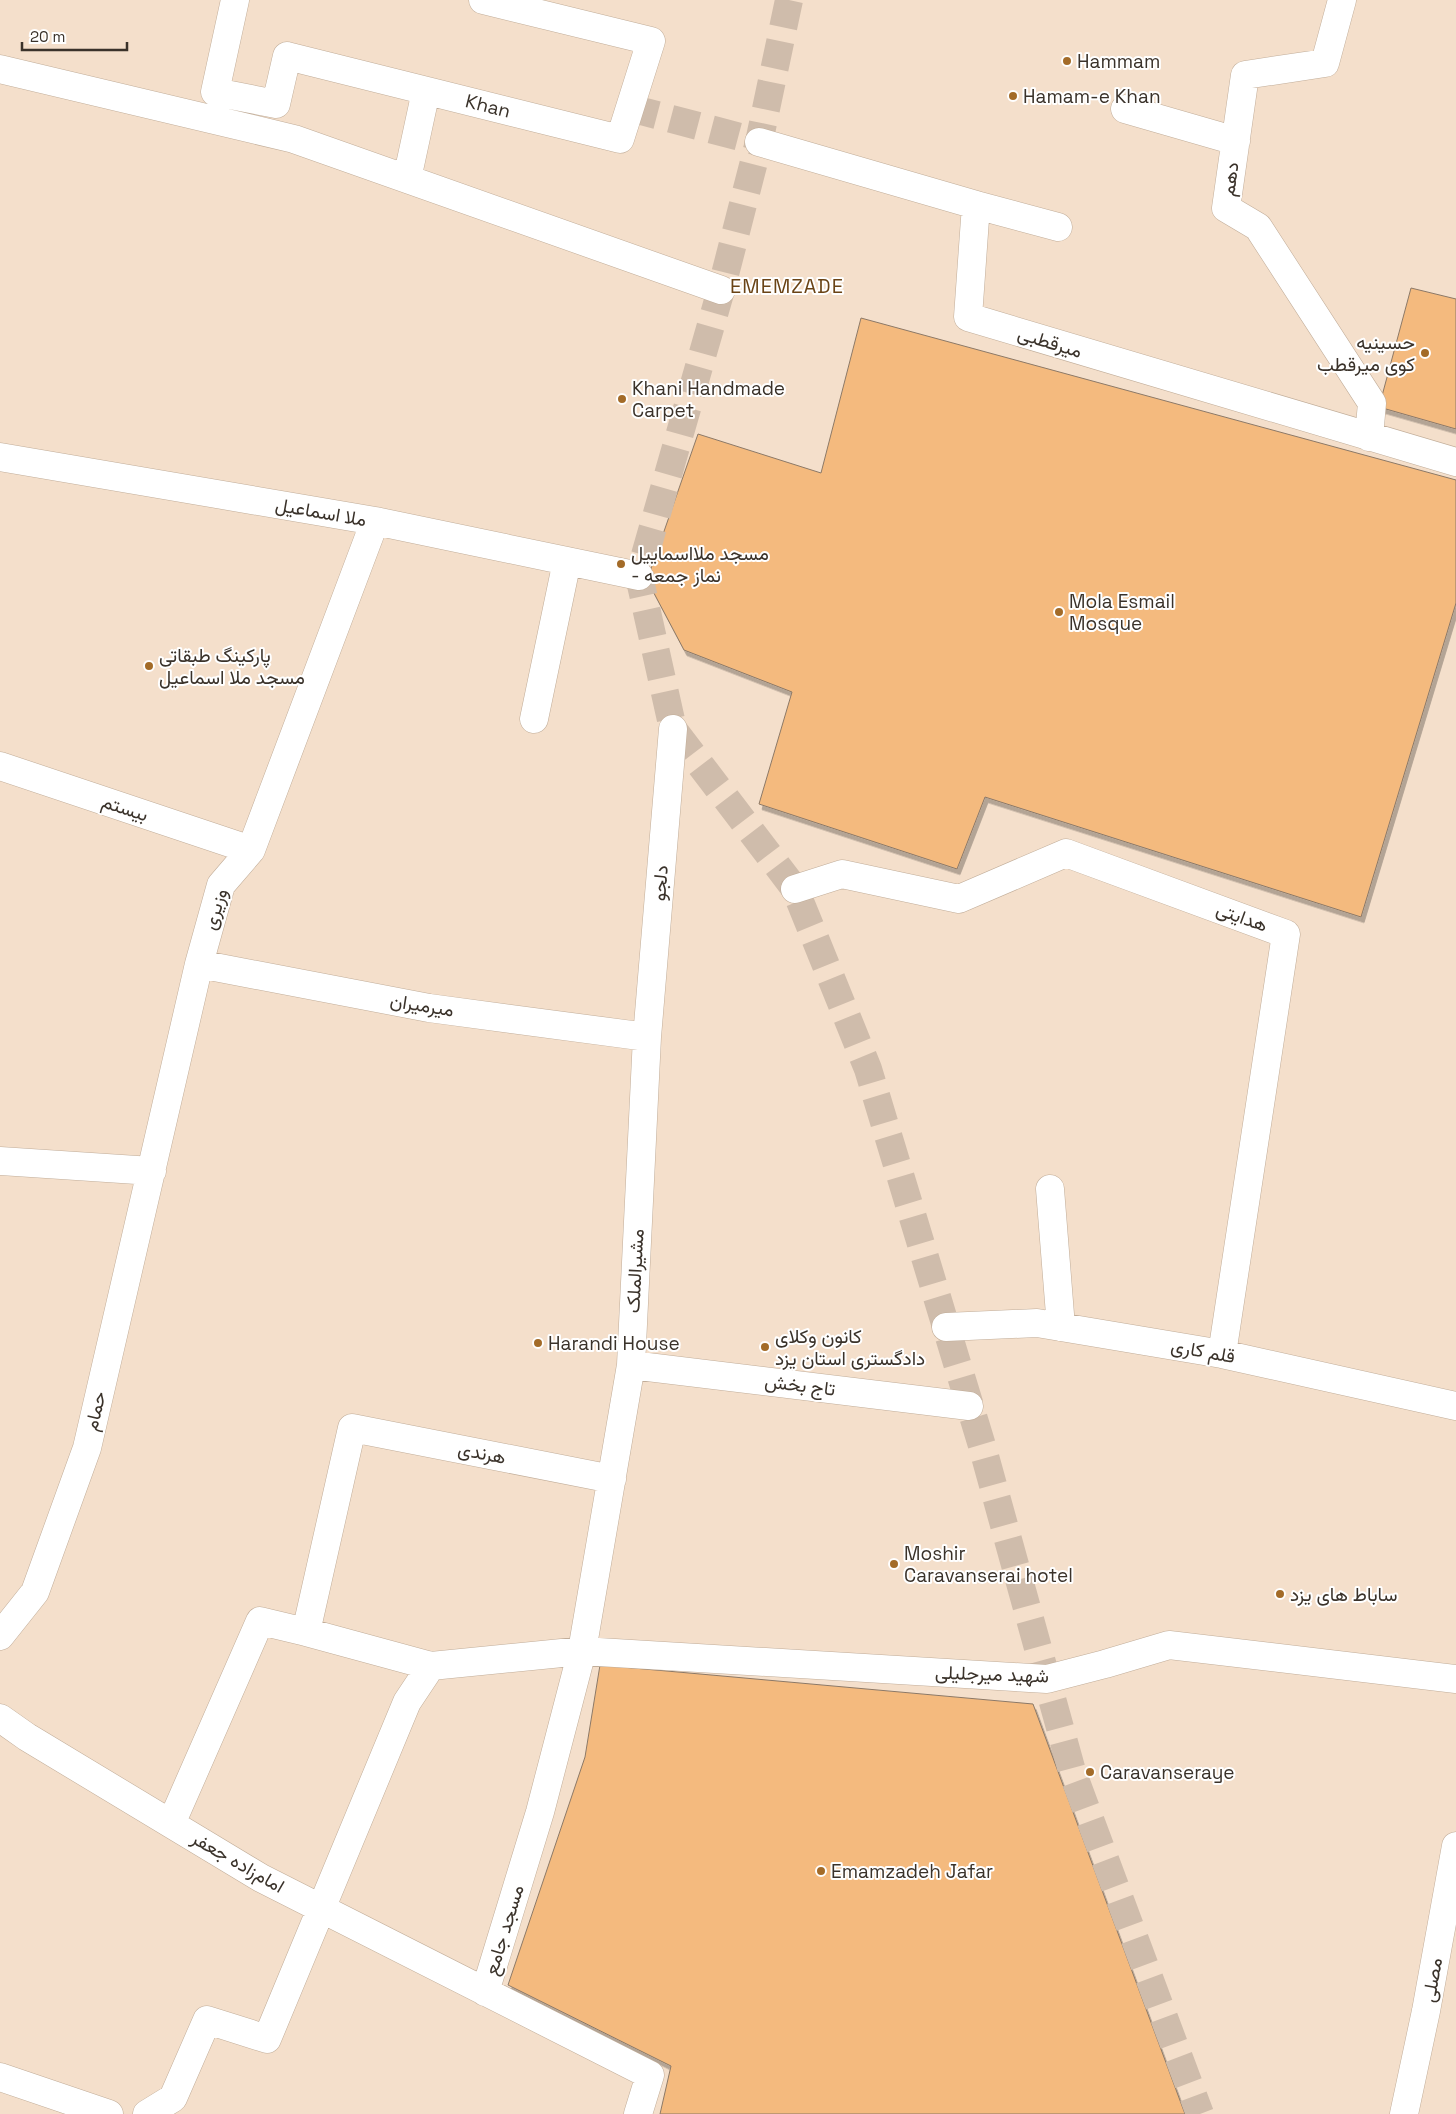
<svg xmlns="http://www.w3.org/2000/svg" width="1456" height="2114" font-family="'Space Grotesk',Vazirmatn,sans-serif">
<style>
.building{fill:#f4ba7e;stroke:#8c7967;filter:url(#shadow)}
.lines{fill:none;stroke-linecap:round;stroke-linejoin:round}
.minor-tunnel{stroke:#cfbcab;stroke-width:28;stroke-dasharray:28 14;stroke-linecap:butt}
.minor-casing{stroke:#c1ad99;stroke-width:29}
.minor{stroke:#fff;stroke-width:28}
.poi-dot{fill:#a36b28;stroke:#fff;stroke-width:2}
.labels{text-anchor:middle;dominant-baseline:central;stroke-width:4;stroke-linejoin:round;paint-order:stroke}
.poi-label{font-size:19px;fill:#3a322a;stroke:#fff;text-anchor:start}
.street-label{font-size:19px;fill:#3a322a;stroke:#fff}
.neighbourhood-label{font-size:20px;letter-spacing:1px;fill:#6a4315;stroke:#fff}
</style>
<defs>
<filter id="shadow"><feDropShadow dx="3" dy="5.5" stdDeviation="0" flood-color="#0004"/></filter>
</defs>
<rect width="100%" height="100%" fill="#f4dfcb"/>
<path class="building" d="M1411,288L1456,299V429L1379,407Z
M861,318L1456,480V603L1361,917L985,797L957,869L759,804L792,692L684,650L647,580L698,434L821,473Z
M600,1665L1033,1704L1185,2114H660L671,2066L508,1985L585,1757Z"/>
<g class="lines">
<path class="minor-tunnel" d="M789,0L759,142L721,290L639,576L673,729L795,889L868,1069L983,1449L1072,1771L1200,2114
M630,108L759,142"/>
<g class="minor-casing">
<path id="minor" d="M235,0L215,92L276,104L287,56L620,139L651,41L483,0
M1342,0L1325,63L1245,75L1226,208L1258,227L1372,403L1369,437
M0,69L294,139L721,290
M1125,109L1236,141
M759,142L976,205L968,317L1456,462
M407,179L426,91
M976,205L1058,227
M0,457L375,521L639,576
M534,719L567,561
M0,766L251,850
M795,889L842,874L959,899L1066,853L1286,934L1222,1354
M199,964L429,1008L647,1037
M0,1161L152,1171
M1050,1189L1061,1327
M946,1327L1037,1323L1222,1354L1456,1406
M631,1365L969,1406
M306,1632L431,1666
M0,1636L35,1592L87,1448L199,964L221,885L251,850L375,521
M0,1718L27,1737L261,1878L650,2075L638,2114
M171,1824L260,1621L306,1632L352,1428L612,1479
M485,1992L540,1812L582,1651L631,1365L647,1037L673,729
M0,2077L109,2114
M147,2114L173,2098L207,2020L267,2039L407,1702L431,1666L582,1651L1047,1679L1105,1664L1169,1645L1456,1679
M1404,2114L1426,2011L1456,1846"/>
</g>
<use href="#minor" class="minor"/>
</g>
<g class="poi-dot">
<circle cx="1067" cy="61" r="5"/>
<circle cx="1013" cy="96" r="5"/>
<circle cx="1425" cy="353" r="5"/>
<circle cx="622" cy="399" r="5"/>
<circle cx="621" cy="564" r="5"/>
<circle cx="1059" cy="612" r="5"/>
<circle cx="149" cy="666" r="5"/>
<circle cx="538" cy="1343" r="5"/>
<circle cx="765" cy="1347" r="5"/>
<circle cx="894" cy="1564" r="5"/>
<circle cx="1280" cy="1594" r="5"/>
<circle cx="1090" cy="1772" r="5"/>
<circle cx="821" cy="1871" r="5"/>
</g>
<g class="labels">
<g class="poi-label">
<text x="1077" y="61">Hammam</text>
<text x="1023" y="96">Hamam-e Khan</text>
<text x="1415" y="342" text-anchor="end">حسینیه<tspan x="1415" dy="22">کوی میرقطب</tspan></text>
<text x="632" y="388">Khani Handmade<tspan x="632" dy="22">Carpet</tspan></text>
<text x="631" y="553">مسجد ملااسماییل<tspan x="631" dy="22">- نماز جمعه</tspan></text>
<text x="1069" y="601">Mola Esmail<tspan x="1069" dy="22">Mosque</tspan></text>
<text x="159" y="655">پارکینگ طبقاتی<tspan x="159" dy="22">مسجد ملا اسماعیل</tspan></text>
<text x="775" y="1336">کانون وکلای<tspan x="775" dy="22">دادگستری استان یزد</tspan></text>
<text x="548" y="1343">Harandi House</text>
<text x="904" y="1553">Moshir<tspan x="904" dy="22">Caravanserai hotel</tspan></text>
<text x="1290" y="1594">ساباط های یزد</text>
<text x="1100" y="1772">Caravanseraye</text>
<text x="831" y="1871">Emamzadeh Jafar</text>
</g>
<g class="street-label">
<text transform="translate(488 106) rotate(14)">Khan</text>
<text transform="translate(1230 179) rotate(-82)">دهم</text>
<text transform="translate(1050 342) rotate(17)">میرقطبی</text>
<text transform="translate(321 512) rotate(10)">ملا اسماعیل</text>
<text transform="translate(125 808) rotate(18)">بیستم</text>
<text transform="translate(660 883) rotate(-85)">دلجو</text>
<text transform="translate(215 909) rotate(-72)">وزیری</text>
<text transform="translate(1242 917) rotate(20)">هدایتی</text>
<text transform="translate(422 1005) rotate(9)">میرمیران</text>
<text transform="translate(635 1271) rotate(-87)">مشیرالملک</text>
<text transform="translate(1203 1351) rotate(10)">قلم کاری</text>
<text transform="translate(800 1385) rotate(7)">تاج بخش</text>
<text transform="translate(95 1411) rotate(-77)">حمام</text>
<text transform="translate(482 1453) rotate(11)">هرندی</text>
<text transform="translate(992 1674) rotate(2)">شهید میرجلیلی</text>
<text transform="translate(238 1862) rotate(30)">امام‌زاده جعفر</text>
<text transform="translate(504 1930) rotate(-73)">مسجد جامع</text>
<text transform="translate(1432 1980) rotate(-80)">مصلی</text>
</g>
<g class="neighbourhood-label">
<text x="787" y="286">EMEMZADE</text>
</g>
</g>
<path d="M22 42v8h105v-8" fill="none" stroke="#3a322a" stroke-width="2.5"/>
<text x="30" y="42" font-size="15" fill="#3a322a" stroke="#ffffff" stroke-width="4" paint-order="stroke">20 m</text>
</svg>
